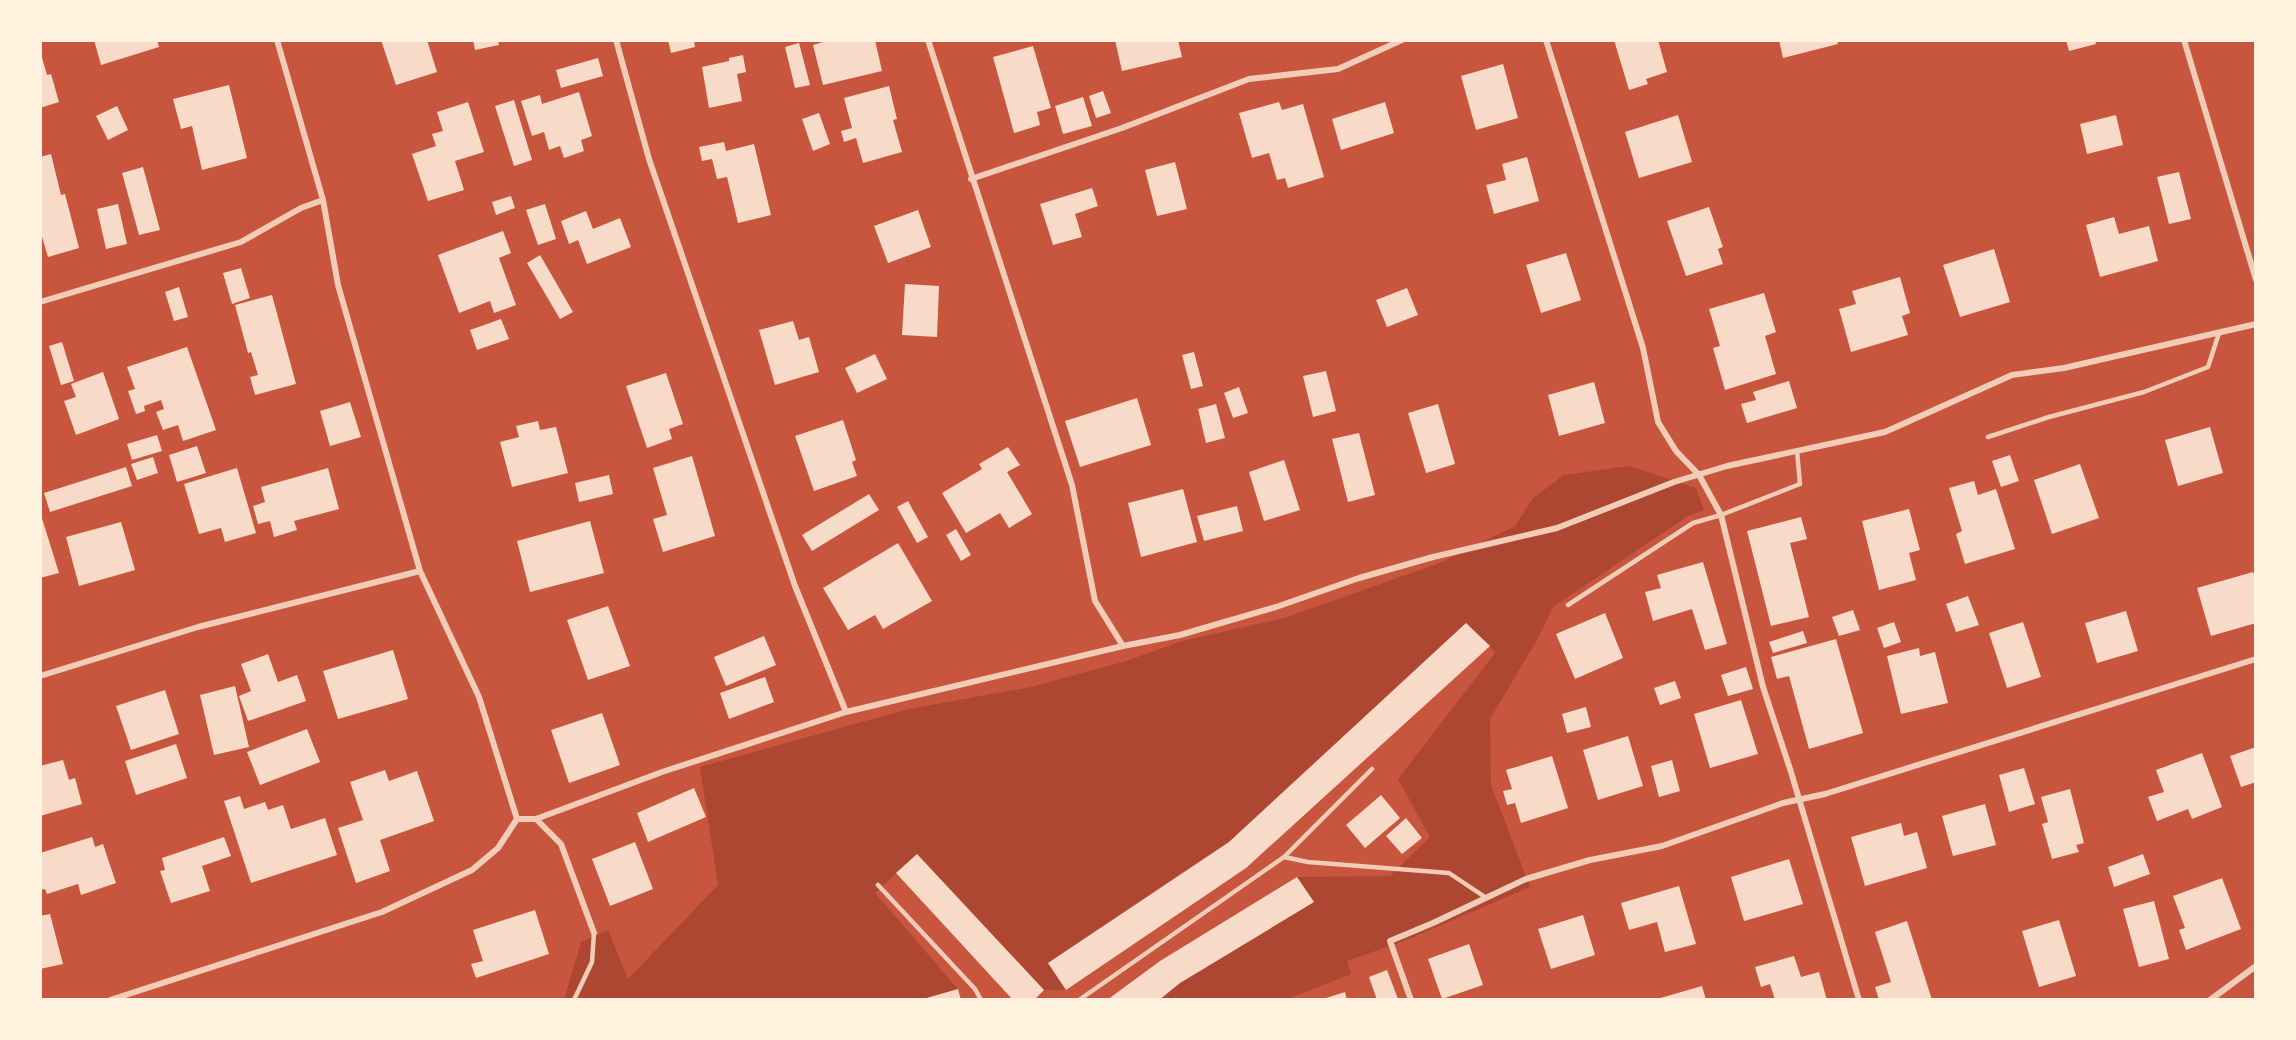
<svg xmlns="http://www.w3.org/2000/svg" width="2296" height="1040" font-family="'Source Sans 3',sans-serif">
<style>
.green{fill:#ae4732}
.building{fill:#f7dbc8}
.lines{fill:none;stroke-linecap:round;stroke-linejoin:round}
.service{stroke:#f1ccb7;stroke-width:4.5}
.minor{stroke:#f1ccb7;stroke-width:6}
</style>
<rect width="100%" height="100%" fill="#c8553d"/>
<path class="green" d="M1629,466L1696,488L1704,510L1688,516L1553,607L1537,640L1490,719L1491,785L1530,887L1404,941L1347,961L1351,974L1288,999H1159L1180,983L1314,902L1297,877L1390,876L1430,837L1398,779L1495,653L1490,646L1466,624L1229,842L1048,963L1066,990H1044L917,854L875,893L958,989L920,1000H564L581,942L608,930L628,979L718,885L700,767L909,709L1031,687L1126,661L1182,641L1284,618L1440,563L1515,526L1533,498L1564,475Z"/>
<path class="building" d="M94,40H157L159,47L101,65Z
M381,40H427L437,72L396,85Z
M473,40H498L499,45L475,50Z
M668,40H694L695,47L671,53Z
M830,40H875L882,71L823,85L813,45Z
M1115,40H1178L1182,57L1122,71Z
M1614,40H1658L1667,72L1646,79L1648,84L1629,90Z
M1779,40H1837L1838,44L1783,58Z
M2066,40H2095L2096,44L2069,51Z
M799,43L810,85L795,88L785,47Z
M1033,46L1051,108L1037,112L1040,125L1014,133L993,57Z
M41,54L47,75L51,74L59,102L40,108Z
M743,55L746,72L737,74L742,101L709,108L702,67L729,61V58Z
M598,58L603,76L561,88L556,70Z
M1503,64L1518,118L1476,130L1461,76Z
M229,85L247,158L202,170L192,126L181,129L173,99Z
M889,86L897,119L893,120L902,152L863,163L856,138L844,142L841,131L852,128L844,98Z
M1103,91L1111,113L1096,118L1089,96Z
M579,92L592,136L581,140L584,151L564,158L560,146L549,150L544,132L532,136L521,101L540,95L542,104Z
M1083,97L1092,126L1063,134L1055,106Z
M514,100L532,160L514,166L495,106Z
M468,102L484,152L455,161L464,190L428,201L412,154L436,146L432,134L443,131L437,112Z
M1279,102L1282,110L1303,104L1324,177L1288,188L1285,178L1277,180L1269,153L1252,158L1239,113Z
M1385,102L1394,133L1341,150L1332,119Z
M117,106L128,130L108,140L96,116Z
M819,113L830,144L813,151L802,119Z
M1678,115L1692,162L1639,178L1625,132Z
M2116,115L2123,145L2087,154L2080,124Z
M724,142L726,151L754,144L771,215L738,223L727,177L717,179L712,159L702,161L699,147Z
M51,154L61,195L65,194L79,248L48,257L40,230V157Z
M1527,157L1539,201L1494,214L1486,185L1506,180L1502,164Z
M1175,162L1187,209L1157,216L1145,170Z
M143,167L160,230L139,235L122,173Z
M2179,172L2191,219L2169,224L2157,177Z
M1092,188L1098,206L1075,214L1082,237L1053,245L1040,204Z
M511,196L515,208L496,215L492,202Z
M118,204L127,244L106,249L97,209Z
M545,204L556,239L538,245L526,210Z
M1709,207L1723,247L1718,249L1723,264L1686,276L1667,221Z
M918,210L931,247L888,263L874,226Z
M586,211L593,229L620,218L631,247L587,264L578,240L569,244L561,221Z
M2114,217L2119,234L2149,226L2158,261L2100,277L2086,225Z
M503,231L511,253L499,258L516,305L494,313L490,301L459,313L438,255Z
M1994,249L2010,302L1960,317L1943,265Z
M1566,253L1581,300L1541,313L1526,265Z
M540,255L573,312L560,319L527,263Z
M241,268L250,298L232,304L223,273Z
M1900,277L1910,313L1902,316L1908,335L1851,352L1839,309L1856,304L1852,291Z
M905,284L939,286L937,337L902,335Z
M179,287L188,317L174,321L165,292Z
M1407,288L1418,315L1387,327L1376,300Z
M1764,293L1776,332L1765,336L1776,374L1725,390L1713,348L1720,346L1709,309Z
M272,295L296,384L255,395L250,377L258,375L251,352L248,353L235,305Z
M501,319L509,339L477,350L470,330Z
M793,321L799,340L809,337L819,372L775,385L759,330Z
M62,342L74,381L61,385L49,346Z
M187,347L216,430L183,441L178,425L163,430L156,412L164,409L161,400L144,406L145,411L136,414L128,391L135,389L127,367Z
M1194,352L1203,386L1191,389L1182,355Z
M875,354L887,379L857,393L845,368Z
M1326,371L1336,411L1313,417L1303,376Z
M103,372L119,419L76,435L64,401L76,397L71,384Z
M666,373L683,424L669,429L672,439L647,448L626,386Z
M1789,381L1797,408L1747,423L1741,404L1756,400L1753,392Z
M1594,382L1605,423L1559,436L1548,395Z
M1239,387L1248,413L1233,418L1224,393Z
M1137,398L1151,445L1080,467L1065,421Z
M350,402L361,437L330,446L320,411Z
M1216,404L1225,438L1206,443L1198,409Z
M1438,404L1455,464L1426,473L1408,413Z
M843,420L856,460L852,462L857,476L814,491L795,436Z
M538,421L540,430L556,427L568,473L512,487L500,442L519,437L516,426Z
M2210,427L2223,473L2178,486L2165,440Z
M1359,433L1375,495L1348,502L1332,439Z
M157,435L162,451L132,460L127,444Z
M197,446L206,473L177,482L169,455Z
M1008,447L1020,465L1007,472L1032,514L1009,528L1000,513L966,533L942,493L982,469L979,464Z
M2010,455L2019,481L2001,487L1992,461Z
M692,456L715,536L663,552L653,519L667,515L653,468Z
M153,457L158,473L137,480L131,464Z
M1284,460L1300,510L1264,521L1249,472Z
M2080,464L2099,518L2052,534L2034,480Z
M126,467L132,486L50,512L44,493Z
M237,468L256,533L225,542L221,528L199,534L184,484Z
M328,468L339,509L294,521L297,530L274,537L270,521L258,524L253,506L265,502L261,487Z
M609,475L613,494L579,502L575,483Z
M1974,481L1978,495L1996,489L2015,549L1965,564L1956,534L1962,531L1949,488Z
M1183,489L1197,542L1141,557L1128,503Z
M869,494L879,510L812,551L802,535Z
M908,501L928,537L917,543L897,507Z
M1237,506L1243,531L1204,541L1197,516Z
M1909,509L1920,550L1909,553L1916,580L1879,590L1862,521Z
M40,512L59,573L40,578Z
M1801,517L1807,539L1790,543L1809,617L1771,626L1747,531Z
M590,521L604,573L530,592L517,541Z
M121,522L135,570L79,586L66,537Z
M956,529L971,555L961,561L946,535Z
M898,543L932,601L883,629L875,615L848,630L823,588Z
M1703,562L1727,644L1705,650L1692,609L1653,621L1645,592L1661,588L1657,575Z
M2253,572L2256,579V623L2211,636L2197,588Z
M1968,596L1979,625L1956,632L1946,604Z
M608,606L630,666L588,680L567,620Z
M1853,610L1860,630L1839,636L1832,617Z
M2126,611L2138,651L2097,663L2085,623Z
M1605,613L1623,658L1575,679L1556,634Z
M1894,622L1901,642L1884,648L1877,628Z
M2023,622L2041,677L2007,688L1989,633Z
M1466,623L1490,646L1246,868L1066,990L1048,963L1229,842Z
M1803,631L1807,643L1773,653L1769,642Z
M764,636L776,665L726,686L714,657Z
M1836,639L1863,733L1809,749L1789,676L1777,679L1771,657Z
M1919,648L1920,656L1935,652L1948,703L1901,714L1887,656Z
M393,650L408,699L338,719L323,671Z
M268,654L278,682L297,675L306,701L248,721L239,696L251,691L241,664Z
M1746,667L1753,689L1728,696L1721,675Z
M765,677L774,702L729,719L720,693Z
M1675,681L1681,698L1660,705L1654,688Z
M235,686L249,747L214,755L200,695Z
M165,690L179,734L131,750L116,706Z
M1741,700L1758,754L1710,768L1694,714Z
M1586,707L1591,727L1567,733L1562,714Z
M602,713L620,765L569,783L551,730Z
M307,729L320,762L260,785L247,752Z
M1628,736L1643,786L1598,800L1583,750Z
M176,744L187,778L136,795L125,761Z
M2256,747V782L2241,787L2230,756Z
M2202,753L2222,807L2192,819L2188,809L2157,821L2148,797L2164,792L2156,770Z
M1552,756L1568,808L1521,823L1515,803L1507,805L1503,791L1512,789L1506,770Z
M63,760L69,780L75,778L82,804L40,816V766Z
M1672,760L1680,791L1659,797L1651,766Z
M2024,768L2035,804L2009,812L1999,775Z
M385,770L389,781L417,771L434,821L380,840L390,871L356,883L338,828L363,820L350,782Z
M694,788L706,817L648,842L637,813Z
M2070,789L2084,843L2076,845L2079,852L2052,859L2042,824L2048,822L2041,797Z
M1381,795L1400,818L1365,848L1346,825Z
M240,796L244,809L265,802L268,810L283,805L291,829L325,818L337,855L251,883L224,801Z
M1985,804L1996,845L1953,856L1942,816Z
M1406,818L1422,838L1402,854L1386,836Z
M1901,823L1904,836L1917,832L1927,868L1865,886L1851,837Z
M92,837L95,847L103,844L116,883L81,895L78,884L47,894L45,889L40,890V853Z
M224,837L231,856L202,866L210,891L171,903L160,871L165,870L162,858Z
M635,842L653,889L610,906L592,859Z
M917,854L1044,990L1034,1000H1013L896,873Z
M2143,854L2150,874L2114,887L2108,867Z
M1789,859L1803,904L1744,921L1731,877Z
M1297,877L1314,902L1180,983L1159,1000H1107L1160,961Z
M2222,878L2241,929L2186,950L2179,930L2185,928L2173,896Z
M1679,886L1696,944L1665,952L1657,922L1629,930L1621,903Z
M2154,901L2169,959L2139,967L2123,909Z
M535,910L549,954L476,978L471,964L483,961L473,930Z
M50,914L63,964L40,969V916Z
M1583,915L1595,955L1551,969L1538,929Z
M2059,920L2076,976L2039,987L2022,931Z
M1907,921L1932,1000H1879L1875,987L1891,982L1875,932Z
M1469,944L1483,985L1442,999L1428,959Z
M1794,956L1801,977L1819,972L1827,1000H1775L1770,984L1761,987L1755,967Z
M1387,970L1398,999L1377,1000L1369,977Z
M1702,986L1706,1000H1657V999Z
M958,989L961,1000H923V999Z
M1345,992L1347,1000H1323V999Z"/>
<g class="lines">
<path class="service" d="M1988,437L2049,417L2144,392L2208,367L2219,333
M1568,605L1693,523L1721,515L1800,484L1797,451
M1284,857L1308,862L1449,873L1485,897
M878,885L975,989L981,1000
M574,1000L592,962L594,933
M1079,1000L1284,857L1372,769"/>
<path class="minor" d="M277,40L323,200L338,285L420,571L479,697L517,819
M616,40L649,159L795,586L846,712
M928,40L1072,485L1095,601L1123,646
M1546,40L1643,348L1658,422L1676,451L1699,475L1721,515L1763,687L1791,772L1859,1000
M2184,40L2256,280
M971,179L1122,128L1249,79L1338,69L1402,40
M40,302L241,242L301,208L323,200
M40,676L198,627L420,571
M536,819L561,844L594,933
M110,1000L382,912L472,870L498,848L517,819H536L662,772L846,712L1123,646L1180,635L1276,607L1359,578L1433,557L1557,528L1674,482L1727,466L1885,432L2012,375L2064,368L2256,324
M1411,1000L1390,941L1433,923L1526,879L1590,860L1662,846L1783,803L1825,794L2256,659
M2210,1000L2256,966"/>
</g>
<rect width="2296" height="1040" fill="none" stroke="#fff3e0" stroke-width="84"/>
</svg>
